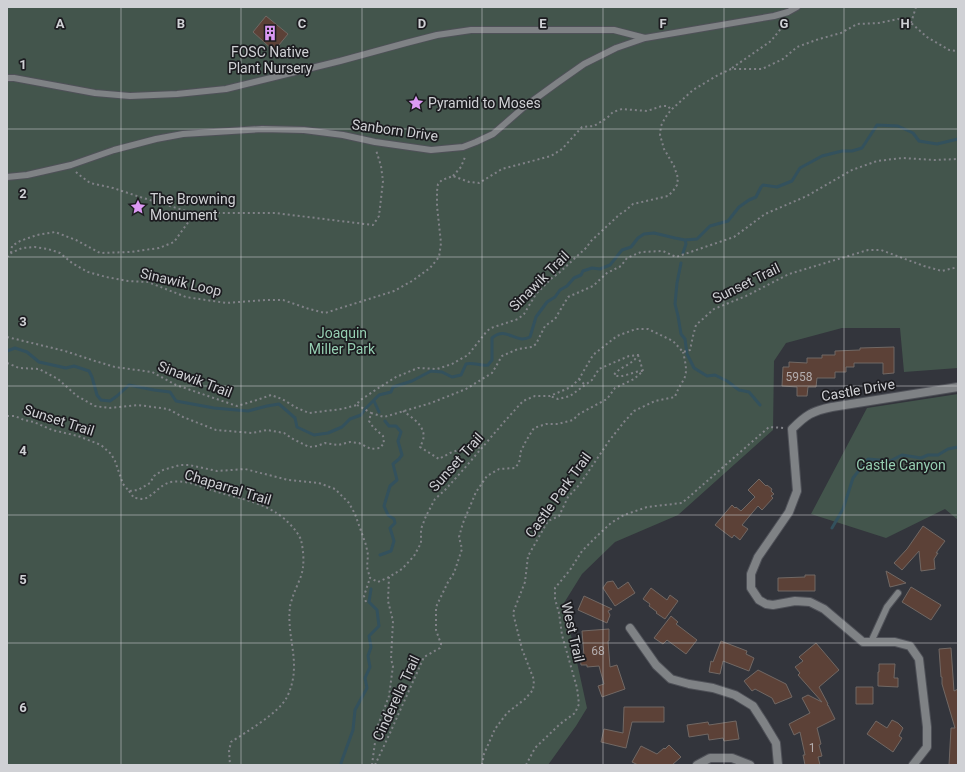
<svg xmlns="http://www.w3.org/2000/svg" width="965" height="772" font-family="Roboto,sans-serif">
<style>
.green{fill:#43554c}
.lines{fill:none;stroke-linecap:round;stroke-linejoin:round}
.stream{stroke:#33515d;stroke-width:3}
.building{fill:#5c4137;stroke:#716864}
.lane-casing{stroke:#4f5158;stroke-width:8}
.street-casing{stroke:#4f5158;stroke-width:10}
.path{stroke:#818288;stroke-width:2;stroke-dasharray:2 3;stroke-linecap:butt}
.lane{stroke:#7f8285;stroke-width:6}
.street{stroke:#7f8285;stroke-width:8}
.grid{fill:none;stroke:#d0d1d5;stroke-width:1;stroke-opacity:0.55}
.labels{text-anchor:middle;dominant-baseline:central;stroke-width:3.5;stroke-linejoin:round;paint-order:stroke}
.number-label{font-size:12px;fill:#b3adae}
.poi-label{font-size:14px;fill:#d0d1d5;stroke:#1c1c20;text-anchor:start}
.street-label{font-size:14px;fill:#d0d1d5;stroke:#1c1c20}
.park-label{font-size:14px;fill:#96cfb2;stroke:#1c1c20}
.grid-label{font-size:13px;text-anchor:middle;font-weight:bold;fill:#d0d1d5;stroke:#1c1c20;stroke-width:3.5;stroke-linejoin:round;paint-order:stroke}
</style>
<rect width="100%" height="100%" fill="#33353c"/>
<path class="green" d="M7,7H958V368L904,372L900,328H842L786,343L774,361L773,430L678,515L615,542L582,574L564,603L587,708L576,726L548,765H7Z
M958,394V520L945,509L886,538L811,514L867,408Z"/>
<g class="lines">
<path class="stream" d="M683,253L686,244L685,240
M681,263L677,283L675,304L678,316L681,334L685,339L687,354L694,368L707,376L715,375L727,381L739,390L749,392L760,405
M7,351L15,348L27,352L39,362L66,368L74,366L89,371L92,377L97,395L101,400L110,401L117,396L129,385L154,390L170,392L176,401L214,408L248,411L267,406L279,404L295,418L297,427L314,435L328,433L342,427L350,419L361,415L366,408L379,395L391,392L393,387L412,381L431,371L442,372L452,377L461,375L466,364C473,362 480,366 488,365L492,360V338C507,325 515,345 530,337L536,317L547,302L555,297L560,290L567,286L574,278L581,275L583,271L592,268L600,269L610,265L622,250L631,247L638,238L644,234L654,233L675,238L685,240L697,239L710,226L728,221L739,207L749,200L756,197L761,187L763,185L777,187L792,181L800,168L822,156L842,151H852L862,148L877,125L898,126L913,133L919,141L937,144L958,139
M374,401L379,412
M832,528L843,509L853,478L868,459L890,461L902,455L921,458L928,455H938L948,449L958,447
M380,555L391,551L394,541L390,528L395,523L394,519L388,515L384,506L390,486L397,480L393,464L399,459L402,455L398,441L401,432L396,426H389L385,421
M341,765V763L353,730L355,710L367,688L365,678L370,667L368,656L371,647L369,636L379,626L377,610L369,602L371,589"/>
</g>
<path class="building" d="M266,16L288,34L274,51L253,32Z
M894,347V373L883,374V363H854V367H846V372H835V378H817L816,387H808L807,396H797V387L782,386L783,367H789V362L807,363V358H822V355H835V351L860,350V348Z
M759,479L766,486L767,485L772,489L771,491L774,494L771,496L773,498L762,510L758,506L742,525L748,529L740,540L734,535L732,538L715,525L732,505L735,508L736,507L741,511L755,497L748,490Z
M923,526L945,541L936,553H938L934,559L935,569L921,571L919,551L902,570L894,563L907,549Z
M886,571L906,583L890,587Z
M805,575H815V591H778V578L805,577Z
M613,581L618,589L628,582L635,593L615,606L603,588L607,582Z
M911,587L941,605L931,620L902,602Z
M651,588L667,600L670,595L678,601L665,619L656,613L657,612L649,606L650,604L643,599Z
M584,596L612,609L608,611L610,615L607,623L578,610Z
M671,616L678,622L676,624L697,640L686,654L667,640L663,644L654,638Z
M609,629V641H608L610,667L617,665L625,689L602,697L598,686L604,684L599,666L587,667V665H581L580,656H584L582,631Z
M721,641L747,651L746,654L754,658L749,671L723,661L720,674L709,672L711,661L713,662Z
M816,643L839,670L819,687L828,704L827,705H828L835,719L817,728L821,744L819,745L822,756L818,757L820,765H805L803,755H805L800,732L794,735L789,724L810,713L802,698L808,695L822,702L798,675L800,673L795,667L803,661L799,657Z
M951,648L954,691L958,689V765H949L951,728H955L942,684V677H941L939,649Z
M879,664H895L894,678H898V687L878,686V672H879Z
M758,670L786,684L792,697L775,704L772,698L755,689L752,691L744,681Z
M856,687H873V704H856Z
M624,707H664V722H632L626,748L601,742L604,729L623,733Z
M892,720L898,723L903,728L899,736L902,738L893,752L867,734L876,721L887,728Z
M736,721L739,739L724,741L723,738L709,740L708,734L689,737L687,725L708,722L709,725Z
M669,745L681,757L672,765H638L632,762L641,746L657,754L664,748L665,749Z"/>
<g class="lines">
<g class="lane-casing">
<path id="lane" d="M7,78H14L95,93L130,96L177,94L226,89L340,61L406,43L437,35L471,30H614L645,38
M7,177L27,175L71,165L114,150L156,139L183,134L262,129L304,130L343,135L375,142L431,150L463,147L476,142L493,134L524,107L557,83L584,64L616,48L645,38L774,16L788,12L797,7
M871,642L887,607L898,593"/>
</g>
<g class="street-casing">
<path id="street" d="M630,628L656,665L671,679L689,684L713,688L735,695L753,706L764,723L776,743L778,765
M697,765L710,758H732L750,765
M913,765L927,747V727L919,659L910,646L895,642H863L824,609L810,602L795,601L773,605L766,604L759,600L751,588V574L758,557L789,512L797,491L792,429C806,415 812,411 832,407L958,387"/>
</g>
<path class="path" d="M911,23L916,7
M732,68L771,41L787,21
M76,172L78,174L90,183L113,188L140,197L193,213H275L373,225L379,216L383,181L381,166L376,150
M453,176L461,167L465,157V155
M11,253L12,246L20,241L37,235L55,232L76,240L100,253L130,252L159,248L174,242L189,221L193,213
M7,257L11,253L22,248L35,247L48,249L60,253L72,263L88,272L106,277L128,281L148,282L186,297L226,303L266,300H283L309,309L325,313L394,291L412,281L430,268L439,257L441,243L437,206V191L438,184L442,180L453,176L469,182L479,183L502,169L551,156L562,149L582,127L594,126L607,118L613,112L622,109L647,111L662,106H668L671,110
M7,337L65,351L95,361L115,367L152,372L176,385L237,406L257,400L271,395L282,399L297,408L309,413L342,409L357,405L359,401L380,387L396,377L418,368L437,369L452,364L468,355L487,331L491,328L518,319L524,314L536,294L552,278L560,272L587,247L590,242L620,214L625,211L633,204L668,196L673,191L677,185L678,178L674,166L664,149L660,135L661,126L665,118L671,110L693,90L718,75L731,69H762L783,59L797,47L819,39L841,33L857,24L879,23L898,19L911,23L927,37L949,50L958,51
M638,355L643,371
M7,363L19,368L39,369L58,379L77,396L95,406L109,408L138,405L168,409L183,417L216,430L252,433L267,430L284,433L293,439L309,447L317,446L325,443L338,445L350,442L359,443L371,449L380,448L384,443L383,436L373,427L369,421L371,413L384,417L431,403L466,389L492,373L502,356L518,349L532,347L536,344L545,326L555,319L568,297L593,286L607,273L621,266L627,258L641,252L663,251L676,257L734,237L765,214L807,196L852,170L877,161L902,158L935,160L958,159
M579,379L585,385
M357,405L371,413
M403,411C410,416 421,423 423,432C425,437 422,443 420,447L439,459L450,453L472,445L482,449
M7,416H15L24,420L34,422L52,430L78,436L101,445L111,454L115,461L123,484L129,491L138,490L150,483L154,476L163,470L180,465H189L217,471L245,469L288,480L319,483L335,489L349,503L355,514L366,545L368,555L367,567L370,578L378,582L389,577L402,569L414,556L421,543V529L426,516L435,499L445,490L463,470L504,422L523,401L535,396H550L571,387L579,379L593,355L617,336L636,329H648L673,341L683,352L690,350L693,336L696,325L714,309L746,296L789,274L868,250H881L924,266L942,271L958,267
M129,491L134,498C137,498 140,499 143,499C153,497 160,484 171,482C188,479 205,489 221,493C239,498 258,502 275,512C284,517 298,531 301,540C303,548 304,559 303,567C302,577 296,587 293,596C292,600 290,604 290,607C286,639 303,664 287,697C279,713 246,732 231,742L229,751L230,765
M366,602L364,596L370,578
M372,765L373,757L377,728L389,696L393,666L391,659L393,621L388,601L389,577
M375,765L390,733L424,657L440,648L441,644L436,630V607L448,582L454,573L462,549L459,537L463,523L476,492L487,476L499,469L515,468L519,463L521,451L526,441L534,428L546,424H558L573,420L579,414L607,399L615,388L634,379L643,371C633,371 622,379 614,375C620,366 633,365 638,355L629,356L599,369L592,380L570,396L558,399L550,396
M482,765L484,754L495,729L507,713L525,699L533,690L534,680L522,649L513,613L525,582L528,556L548,521L559,516L568,497L580,484L609,441L624,422L634,411L655,401L675,397C677,390 681,385 684,379C688,371 685,361 683,352
M526,765L535,748L560,724L575,713L579,704L577,688L562,635L559,613L555,599V588L570,570L582,551L597,536L611,523L624,515L647,507L682,503L769,427L784,428"/>
<use href="#lane" class="lane"/>
<use href="#street" class="street"/>
</g>
<path class="grid" d="M121,7V765M241,7V765M362,7V765M482,7V765M603,7V765M724,7V765M844,7V765M7,129H958M7,257H958M7,386H958M7,515H958M7,643H958"/>
<defs>
<g id="building-bare" transform="scale(1.2)"><path d="M-4-6H4V6H1V3H-1V6H-4ZM-2.5-4.3h1.7v1.8h-1.7ZM.8-4.3h1.7v1.8H.8ZM-2.5-1h1.7V.8h-1.7ZM.8-1h1.7V.8H.8Z" fill="#dc99f4" stroke="#1c1c20" stroke-width="2.5" paint-order="stroke"/></g>
<g id="sight-bare" transform="scale(1.2)"><path d="M0-6L1.8-2.2L6-1.7L2.9 1.2L3.7 5.4L0 3.3L-3.7 5.4L-2.9 1.2L-6-1.7L-1.8-2.2Z" fill="#dc99f4" stroke="#1c1c20" stroke-width="2.5" paint-order="stroke"/></g>
</defs>
<g fill-rule="evenodd">
<use href="#building-bare" x="270" y="33"/>
<use href="#sight-bare" x="416" y="103"/>
<use href="#sight-bare" x="138" y="207"/>
</g>
<g class="labels">
<g class="number-label">
<text x="799" y="377">5958</text>
<text x="598" y="651">68</text>
<text x="812" y="748">1</text>
</g>
<g class="poi-label">
<text x="270" y="52" text-anchor="middle">FOSC Native<tspan x="270" dy="16">Plant Nursery</tspan></text>
<text x="428" y="103">Pyramid to Moses</text>
<text x="150" y="199">The Browning<tspan x="150" dy="16">Monument</tspan></text>
</g>
<g class="street-label">
<text transform="translate(395 130) rotate(8)">Sanborn Drive</text>
<text transform="translate(539 281) rotate(-45)">Sinawik Trail</text>
<text transform="translate(181 282) rotate(13)">Sinawik Loop</text>
<text transform="translate(746 283) rotate(-26)">Sunset Trail</text>
<text transform="translate(195 379) rotate(21)">Sinawik Trail</text>
<text transform="translate(858 390) rotate(-10)">Castle Drive</text>
<text transform="translate(59 420) rotate(18)">Sunset Trail</text>
<text transform="translate(456 462) rotate(-48)">Sunset Trail</text>
<text transform="translate(228 487) rotate(17)">Chaparral Trail</text>
<text transform="translate(558 495) rotate(-54)">Castle Park Trail</text>
<text transform="translate(573 632) rotate(77)">West Trail</text>
<text transform="translate(396 698) rotate(-65)">Cinderella Trail</text>
</g>
<g class="park-label">
<text x="342" y="333">Joaquin<tspan x="342" dy="16">Miller Park</tspan></text>
<text x="901" y="465">Castle Canyon</text>
</g>
</g>
<g class="grid-label">
<text x="60" y="28">A</text>
<text x="181" y="28">B</text>
<text x="302" y="28">C</text>
<text x="422" y="28">D</text>
<text x="543" y="28">E</text>
<text x="663" y="28">F</text>
<text x="784" y="28">G</text>
<text x="905" y="28">H</text>
<text x="23" y="69">1</text>
<text x="23" y="198">2</text>
<text x="23" y="326">3</text>
<text x="23" y="455">4</text>
<text x="23" y="584">5</text>
<text x="23" y="712">6</text>
</g>
<rect width="965" height="772" fill="none" stroke="#d0d1d5" stroke-width="16"/>
</svg>
